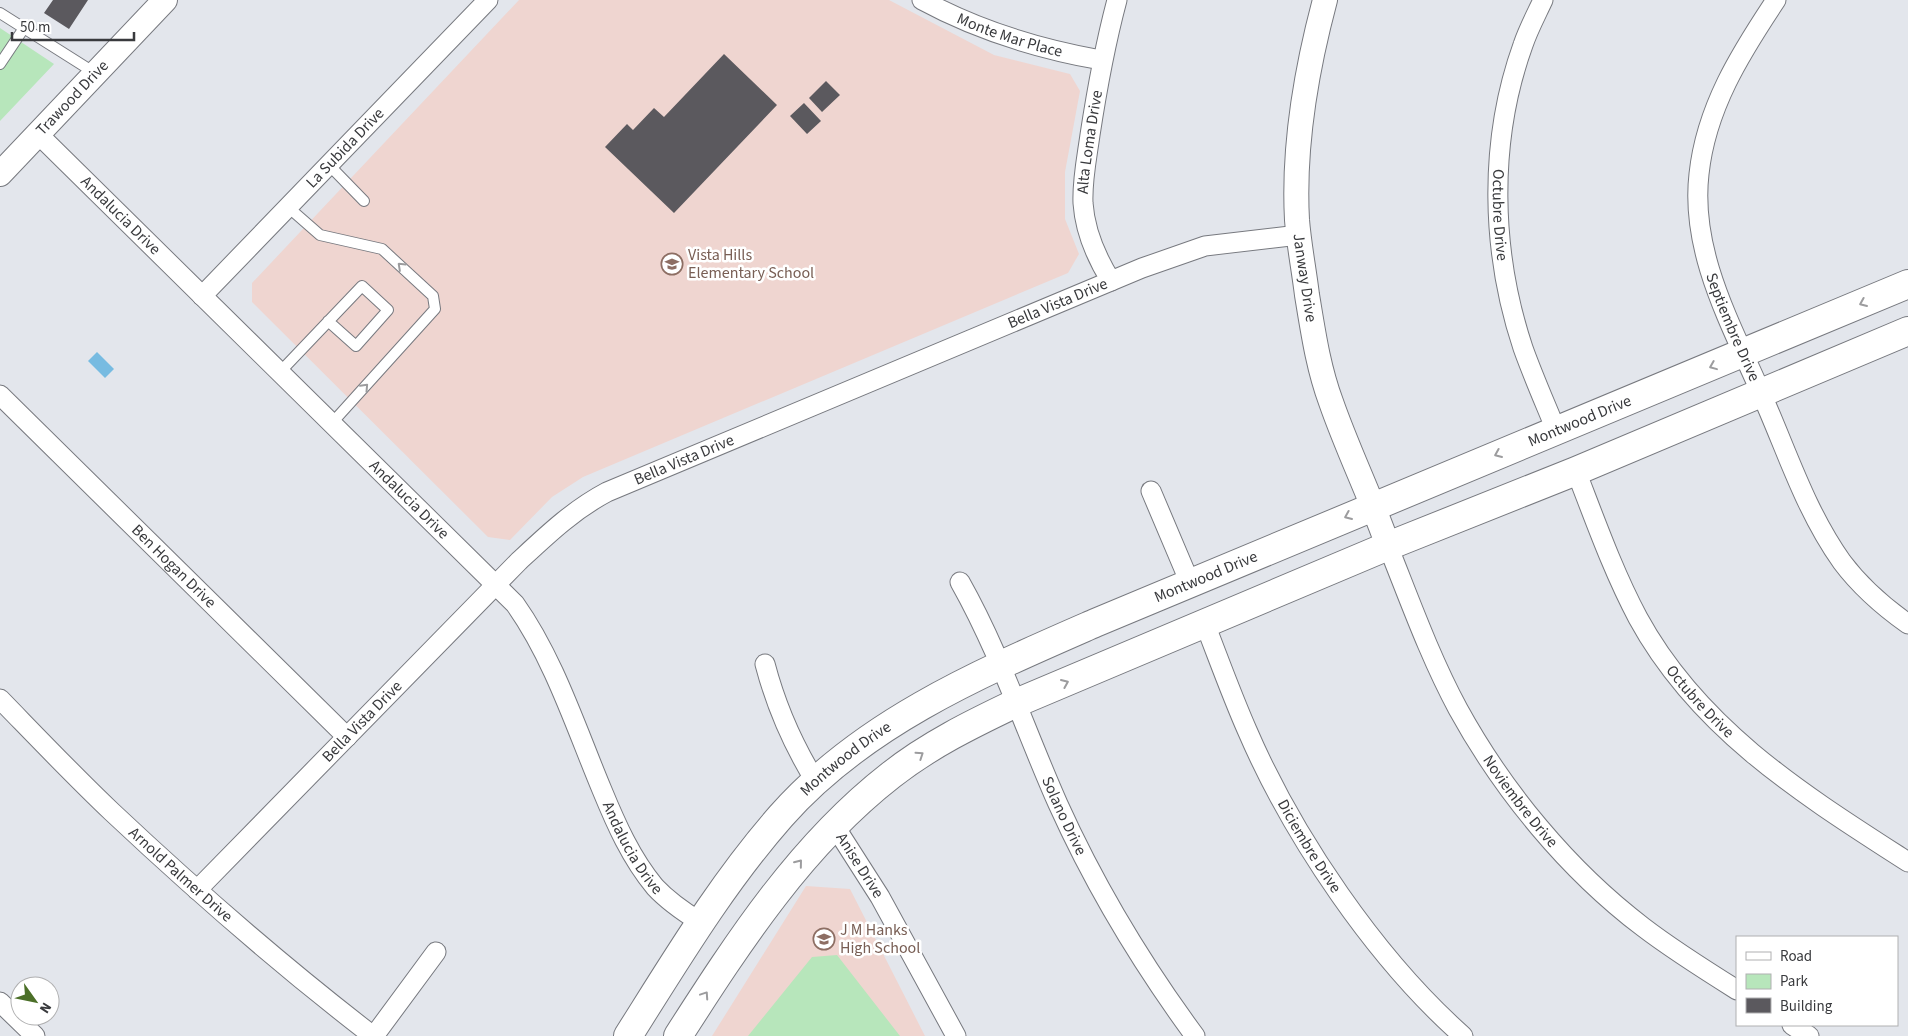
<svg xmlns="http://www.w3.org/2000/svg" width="1908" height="1036" font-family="'Source Sans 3',sans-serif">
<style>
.education{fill:#efd5d0}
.green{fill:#b7e6bb}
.water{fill:#77bbe1}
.building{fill:#5b595e}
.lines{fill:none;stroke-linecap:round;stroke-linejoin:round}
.service-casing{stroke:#77797f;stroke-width:12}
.minor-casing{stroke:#77797f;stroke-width:21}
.tertiary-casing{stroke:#77797f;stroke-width:26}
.secondary-casing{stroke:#77797f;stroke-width:30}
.service{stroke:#fff;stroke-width:10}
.minor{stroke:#fff;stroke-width:19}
.tertiary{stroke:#fff;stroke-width:24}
.secondary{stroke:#fff;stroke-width:28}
.oneway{stroke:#9c9c9e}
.labels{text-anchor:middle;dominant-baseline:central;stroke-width:5;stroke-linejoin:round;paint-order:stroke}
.street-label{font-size:16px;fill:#393a3d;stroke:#fff}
.education-label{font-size:16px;fill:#785e54;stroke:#fff;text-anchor:start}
</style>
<rect width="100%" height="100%" fill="#e3e6ec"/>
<path class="education" d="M519,0H889L994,55L1070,74L1080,91L1065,172V219L1079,254L1068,273L583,477L552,497L510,540L488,537L252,302V283Z
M806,886L850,889L925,1036H712Z"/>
<path class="green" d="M0,28L54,64L0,121Z
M837,955L900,1036H748L812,957Z"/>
<path class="water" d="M97,352L114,369L105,378L88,361Z"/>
<path class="building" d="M53,0H88L69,29L44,13Z
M724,54L777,105L674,213L605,147L627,124L633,130L654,108L664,117Z
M826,81L840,95L822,112L809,98Z
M804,103L821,121L807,134L790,116Z"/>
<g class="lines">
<g class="service-casing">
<path id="service" d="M0,13L95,73
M0,64L24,28
M329,165L364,201
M288,207L320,235L382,249L433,296L435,309L332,423
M280,372L362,286L388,310L356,346L328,321"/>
</g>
<g class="minor-casing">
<g id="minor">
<path id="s1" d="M922,0C979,31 1039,49 1101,60"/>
<path id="s2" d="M1543,0C1536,15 1528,30 1523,45C1488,142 1491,252 1523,348C1533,376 1545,403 1556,430"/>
<path id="s3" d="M1776,0C1740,54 1706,108 1699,174C1690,252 1731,324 1761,393C1787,451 1805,510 1842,562C1860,586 1884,607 1908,624"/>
<path id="s4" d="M38,134L515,604C554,659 576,728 602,790C616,824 631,858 655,887C668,901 684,912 700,922"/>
<path id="s5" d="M1111,281C1096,257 1085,232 1083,203C1082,180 1087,157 1090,135C1097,89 1105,45 1117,0"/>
<path id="s6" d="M202,296L488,0"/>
<path id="s7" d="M0,395L347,737"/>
<path id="s8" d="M1576,471C1595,520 1613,571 1638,618C1699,730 1804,795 1908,862"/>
<path d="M1151,491L1190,583"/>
<path id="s9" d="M1388,546C1410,601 1430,657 1458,709C1503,791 1568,870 1643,927C1673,950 1705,970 1737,990"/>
<path id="s10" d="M960,582C1000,653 1025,730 1058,804C1095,886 1142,964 1195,1036"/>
<path id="s11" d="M1205,624C1219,660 1232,696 1247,730C1293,837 1376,959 1463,1036"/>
<path d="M765,664C776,706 793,745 816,782"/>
<path id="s12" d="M0,699C37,737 74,776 112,812C196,891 282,966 373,1036"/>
<path id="s13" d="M834,825L880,897L956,1036"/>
<path id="s14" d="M197,890L519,561C547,535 573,510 607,492L1142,268L1205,246L1299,235"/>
<path d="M0,1002L35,1036"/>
<path d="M1792,1025L1809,1036"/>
<path d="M374,1036L436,952"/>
</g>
</g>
<g class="tertiary-casing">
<g id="tertiary">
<path id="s15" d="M1325,0C1306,71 1293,146 1297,220C1299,245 1304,270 1307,295C1313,331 1318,367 1331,402C1348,451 1371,497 1388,546"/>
<path id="s16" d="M0,174L165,0"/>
</g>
</g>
<g class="secondary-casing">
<g id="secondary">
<path id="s17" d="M628,1036C676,960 722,883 781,816C864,722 983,672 1095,623L1908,284"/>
<path d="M678,1036C739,941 801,845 891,775C929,745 972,724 1016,703L1388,546L1576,471L1908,331"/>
</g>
</g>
<use href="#service" class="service"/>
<use href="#minor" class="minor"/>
<use href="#tertiary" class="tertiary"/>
<use href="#secondary" class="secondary"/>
</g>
<defs><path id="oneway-chevron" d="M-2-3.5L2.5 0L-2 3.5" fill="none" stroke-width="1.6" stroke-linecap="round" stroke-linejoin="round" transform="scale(1.25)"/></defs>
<g class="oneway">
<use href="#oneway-chevron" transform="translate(401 266) rotate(-137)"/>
<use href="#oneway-chevron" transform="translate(1863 303) rotate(157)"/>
<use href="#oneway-chevron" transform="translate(1713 366) rotate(158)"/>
<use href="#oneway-chevron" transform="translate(365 387) rotate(-47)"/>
<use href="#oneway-chevron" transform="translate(1498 454) rotate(157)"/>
<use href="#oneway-chevron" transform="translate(1348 516) rotate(157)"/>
<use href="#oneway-chevron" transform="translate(1065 683) rotate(-23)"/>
<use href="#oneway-chevron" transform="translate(920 755) rotate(-34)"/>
<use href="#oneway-chevron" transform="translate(799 863) rotate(-51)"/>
<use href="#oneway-chevron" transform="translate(705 995) rotate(-56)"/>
</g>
<defs>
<g id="school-ring" transform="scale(1.125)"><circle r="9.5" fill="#fff" stroke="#8d6e63" stroke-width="1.5"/><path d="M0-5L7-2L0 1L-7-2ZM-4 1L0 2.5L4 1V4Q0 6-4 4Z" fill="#8d6e63"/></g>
</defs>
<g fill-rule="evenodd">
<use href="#school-ring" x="672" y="264"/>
<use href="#school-ring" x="824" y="939"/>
</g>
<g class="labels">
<g class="street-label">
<text stroke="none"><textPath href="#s1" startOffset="95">Monte Mar Place</textPath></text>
<text stroke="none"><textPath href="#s16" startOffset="105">Trawood Drive</textPath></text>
<text stroke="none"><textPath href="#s5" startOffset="145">Alta Loma Drive</textPath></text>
<text stroke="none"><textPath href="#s6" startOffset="206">La Subida Drive</textPath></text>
<text stroke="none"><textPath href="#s4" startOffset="116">Andalucia Drive</textPath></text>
<text stroke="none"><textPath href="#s2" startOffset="222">Octubre Drive</textPath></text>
<text stroke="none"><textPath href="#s15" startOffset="281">Janway Drive</textPath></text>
<text stroke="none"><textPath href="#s14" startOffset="1061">Bella Vista Drive</textPath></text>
<text stroke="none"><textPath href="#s3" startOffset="351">Septiembre Drive</textPath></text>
<text stroke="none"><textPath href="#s17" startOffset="1165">Montwood Drive</textPath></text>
<text stroke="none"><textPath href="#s14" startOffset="656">Bella Vista Drive</textPath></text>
<text stroke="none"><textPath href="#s4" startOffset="521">Andalucia Drive</textPath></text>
<text stroke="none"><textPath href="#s7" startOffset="244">Ben Hogan Drive</textPath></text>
<text stroke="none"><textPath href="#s17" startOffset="760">Montwood Drive</textPath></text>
<text stroke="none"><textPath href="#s8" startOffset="264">Octubre Drive</textPath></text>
<text stroke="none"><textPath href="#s14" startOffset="236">Bella Vista Drive</textPath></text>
<text stroke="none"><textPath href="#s17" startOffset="355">Montwood Drive</textPath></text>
<text stroke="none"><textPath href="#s9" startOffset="289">Noviembre Drive</textPath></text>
<text stroke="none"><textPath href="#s10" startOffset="256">Solano Drive</textPath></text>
<text stroke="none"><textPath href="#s11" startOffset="246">Diciembre Drive</textPath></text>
<text stroke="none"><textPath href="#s4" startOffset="941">Andalucia Drive</textPath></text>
<text stroke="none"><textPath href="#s13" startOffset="48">Anise Drive</textPath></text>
<text stroke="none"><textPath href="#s12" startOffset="252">Arnold Palmer Drive</textPath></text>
</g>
<g class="education-label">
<text x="688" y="255">Vista Hills<tspan x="688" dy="18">Elementary School</tspan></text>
<text x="840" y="930">J M Hanks<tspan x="840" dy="18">High School</tspan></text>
</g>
</g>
<rect x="1736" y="936" width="162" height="90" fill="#ffffff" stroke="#b0b0b1"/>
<rect x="1746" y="952" width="25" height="8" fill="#ffffff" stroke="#b0b0b1"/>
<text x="1780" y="961" font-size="15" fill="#393a3d">Road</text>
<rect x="1746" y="974" width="25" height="15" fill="#b7e6bb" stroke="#b0b0b1"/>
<text x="1780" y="986" font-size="15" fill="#393a3d">Park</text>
<rect x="1746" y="998" width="25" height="15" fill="#5b595e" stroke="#b0b0b1"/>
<text x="1780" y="1011" font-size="15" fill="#393a3d">Building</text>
<g transform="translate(35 1001) rotate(123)"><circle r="24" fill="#ffffff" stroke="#b0b0b1"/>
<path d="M0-4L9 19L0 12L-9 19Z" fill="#4b6f28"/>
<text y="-8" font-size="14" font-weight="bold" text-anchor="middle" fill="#393a3d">N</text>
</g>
<path d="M12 32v8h122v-8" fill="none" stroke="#393a3d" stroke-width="2.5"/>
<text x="20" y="32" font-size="15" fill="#393a3d" stroke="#ffffff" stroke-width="4" paint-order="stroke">50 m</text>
</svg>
